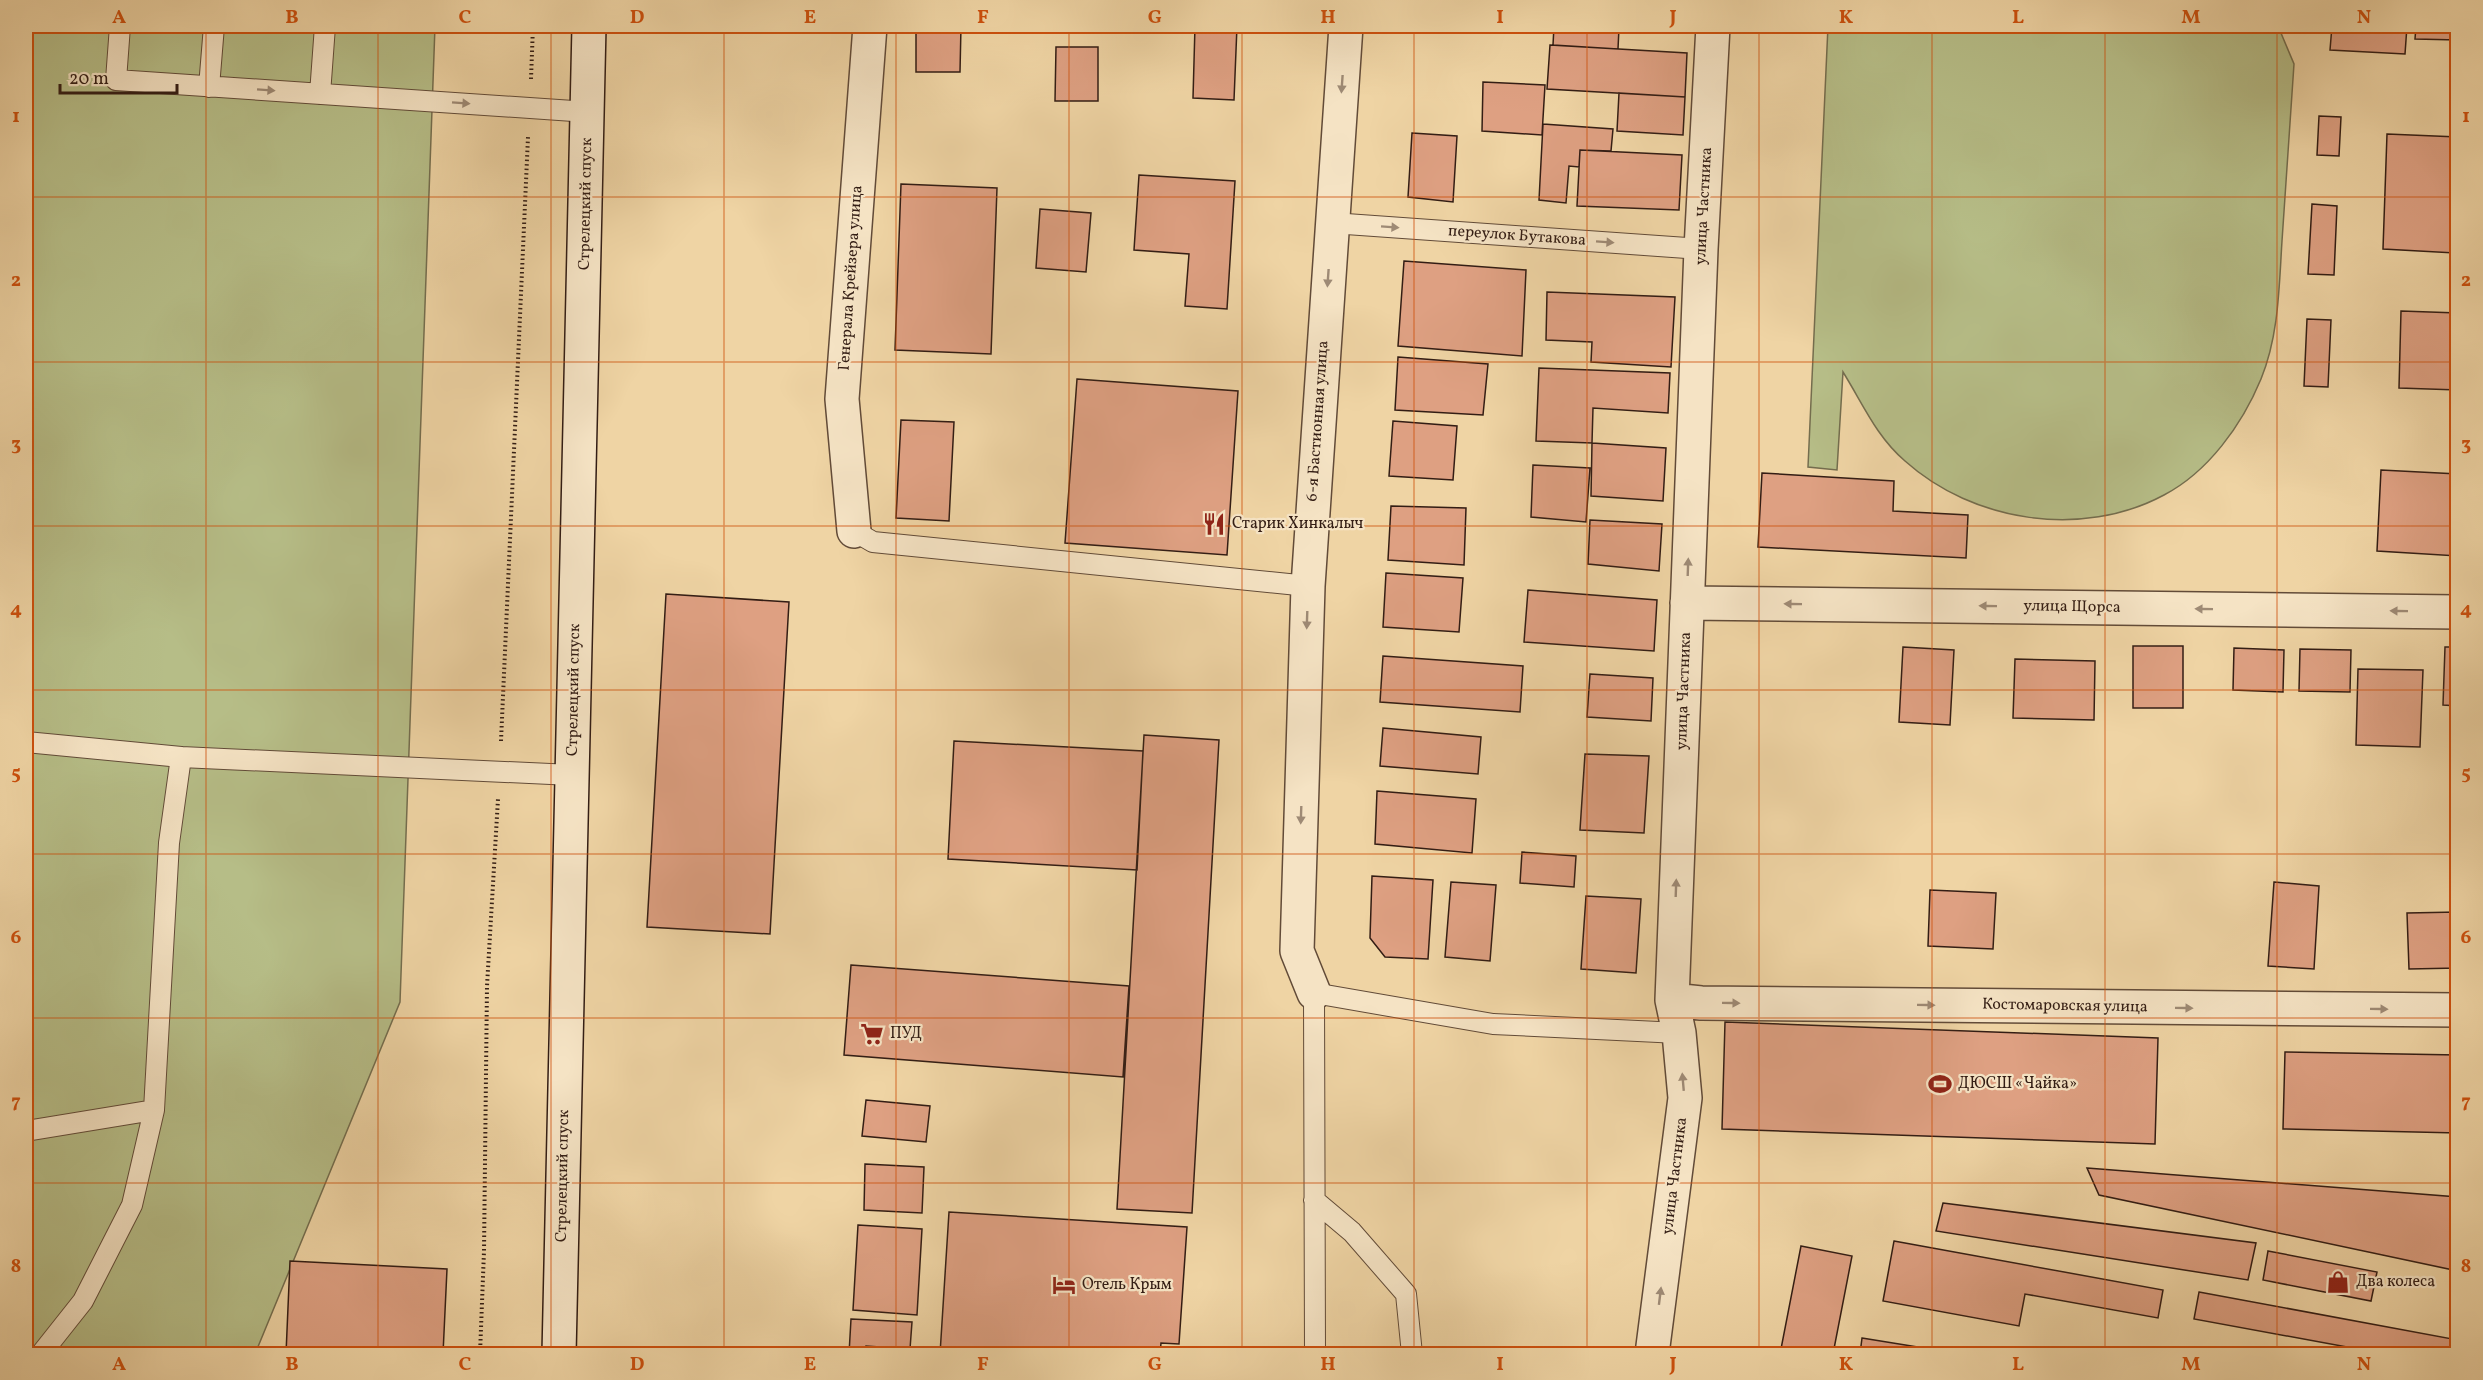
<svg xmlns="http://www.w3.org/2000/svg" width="2483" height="1380" font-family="Vollkorn,serif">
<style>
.green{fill:#b6bd87;stroke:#746d4e;stroke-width:1.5}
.building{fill:#dea082;stroke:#331d14;stroke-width:1.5}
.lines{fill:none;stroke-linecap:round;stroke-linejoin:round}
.service-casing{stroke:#624b38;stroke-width:22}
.minor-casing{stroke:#624b38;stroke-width:36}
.secondary-casing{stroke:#331d14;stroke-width:36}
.path{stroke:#331d14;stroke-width:4;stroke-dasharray:1.5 3;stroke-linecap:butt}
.service{stroke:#f5e3c4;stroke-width:20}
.minor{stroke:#f5e3c4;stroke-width:33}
.secondary{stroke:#f5e3c4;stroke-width:33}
.oneway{fill:#9e8a75}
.grid{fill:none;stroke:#cd500d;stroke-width:1.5;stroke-opacity:0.55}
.labels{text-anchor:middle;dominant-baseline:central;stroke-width:4.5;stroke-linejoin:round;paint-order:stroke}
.street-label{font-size:16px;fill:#331d14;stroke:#f5e3c4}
.poi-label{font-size:16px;fill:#331d14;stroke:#f5e3c4;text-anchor:start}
.neatline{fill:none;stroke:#cd500d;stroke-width:2}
.grid-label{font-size:20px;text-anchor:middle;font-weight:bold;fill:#cd500d}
</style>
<rect width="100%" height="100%" fill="#efd4a4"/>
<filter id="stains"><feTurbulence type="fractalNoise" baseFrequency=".00333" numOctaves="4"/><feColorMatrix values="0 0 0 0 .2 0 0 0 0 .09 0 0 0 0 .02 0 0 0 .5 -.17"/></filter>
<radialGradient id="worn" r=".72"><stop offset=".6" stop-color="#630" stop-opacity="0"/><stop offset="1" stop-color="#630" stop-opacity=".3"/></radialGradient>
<path class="green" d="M26,26H435L400,1002L255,1354H26Z
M1828,26H2278L2294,64C2290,123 2286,182 2282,241C2279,287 2279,335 2261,379C2242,425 2208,472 2164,495C2082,539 1973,522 1905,461C1876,436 1863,404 1843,372L1837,470L1808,467Z"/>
<path class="building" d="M916,26H961L960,72H916Z
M1195,26H1237L1234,100L1193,98Z
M1554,26H1676V31L1619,28L1618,49L1553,45Z
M2332,26H2407L2405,54L2330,50Z
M2416,26H2458V40L2415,39Z
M1550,45L1687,53L1685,97L1547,89Z
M1056,47H1098V101H1055Z
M1483,82L1545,85L1542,135L1482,131Z
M1619,93L1685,97L1683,135L1617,131Z
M2319,116L2341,117L2339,156L2317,155Z
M1543,124L1613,129L1611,151L1580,150L1579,167L1569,166L1566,203L1539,200Z
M1412,133L1457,136L1453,202L1408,197Z
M2387,134L2458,137L2455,253L2383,249Z
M1580,150L1682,155L1679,210L1577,206Z
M1139,175L1235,181L1227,309L1185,306L1189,254L1134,250Z
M901,184L997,188L991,354L895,350Z
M2312,204L2337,206L2334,275L2308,274Z
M1040,209L1091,213L1086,272L1036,268Z
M1404,261L1526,270L1522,356L1398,346Z
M1547,292L1675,297L1671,367L1591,362L1592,342L1546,340Z
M2401,311L2458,313V390L2399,388Z
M2307,319L2331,320L2328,387L2304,386Z
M1398,357L1488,364L1483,415L1395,410Z
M1539,368L1670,373L1668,413L1593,408L1592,443L1536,441Z
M1077,379L1238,391L1227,555L1065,543Z
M901,420L954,422L949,521L896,518Z
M1393,421L1457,426L1453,480L1389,476Z
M1592,443L1666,448L1663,501L1591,496Z
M1533,465L1590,468L1586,522L1531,517Z
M2381,470L2458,474V556L2377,551Z
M1762,473L1894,481L1893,511L1968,515L1966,558L1758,547Z
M1391,506L1466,508L1464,565L1388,560Z
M1590,520L1662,524L1659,571L1588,564Z
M1386,573L1463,578L1459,632L1383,627Z
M1528,590L1657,600L1654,651L1524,642Z
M666,594L789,602L770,934L647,927Z
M2133,646H2183V708H2133Z
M1903,647L1954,650L1950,725L1899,722Z
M2445,647H2458V706L2443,705Z
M2234,648L2284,650L2283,692L2233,690Z
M2300,649L2351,650L2350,692L2299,691Z
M1383,656L1523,666L1520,712L1380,702Z
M2015,659L2095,661L2094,720L2013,718Z
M2358,669L2423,670L2420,747L2356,745Z
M1590,674L1653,678L1651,721L1587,717Z
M1383,728L1481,737L1478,774L1380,766Z
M1144,735L1219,740L1192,1213L1117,1209Z
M954,741L1143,751L1137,870L948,859Z
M1585,754L1649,756L1644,833L1580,830Z
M1377,791L1476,799L1472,853L1375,844Z
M1522,852L1576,856L1574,887L1520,883Z
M1372,876L1433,880L1428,959L1385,957L1370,938Z
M1451,882L1496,885L1490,961L1445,957Z
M2274,882L2319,886L2314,969L2268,966Z
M1930,890L1996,893L1993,949L1928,946Z
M1586,896L1641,899L1636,973L1581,969Z
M2458,912V968L2409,969L2407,913Z
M851,965L1129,986L1123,1077L844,1055Z
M1725,1022L2158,1038L2155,1144L1722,1129Z
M2285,1052L2458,1055V1133L2283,1129Z
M866,1100L930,1106L926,1142L862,1136Z
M865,1164L924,1167L922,1213L864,1210Z
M2087,1168L2458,1197V1271L2099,1195Z
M1943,1203L2256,1243L2248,1280L1936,1231Z
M949,1212L1187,1227L1179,1344L1161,1343L1160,1354H940Z
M858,1225L922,1229L917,1315L853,1310Z
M1894,1241L2163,1290L2158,1318L2025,1294L2019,1326L1883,1301Z
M1801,1246L1852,1256L1833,1354H1780Z
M2268,1251L2377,1272L2371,1301L2263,1280Z
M290,1261L447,1269L443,1354H286Z
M2199,1292L2458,1340V1354H2385L2194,1319Z
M851,1319L912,1322L910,1349L866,1346L865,1354H849Z
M1862,1338L1961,1354H1860Z"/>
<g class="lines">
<g class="service-casing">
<path id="service" d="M120,26L116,80L588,112
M209,87L214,26
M320,94L325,26
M1332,223L1701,249
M854,531L873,542L1308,586
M26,742L181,757L572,775
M26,1131L154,1110
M1314,1200L1352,1232L1406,1294L1412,1354
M41,1354L83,1301L132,1205L154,1110L169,843L181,757
M1315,1354L1314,993L1493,1024L1679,1033"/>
</g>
<g class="minor-casing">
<path id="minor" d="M854,531L842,399L870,26
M1687,603L2458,612
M1314,993L1297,951L1308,586L1346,26
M1672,1000L1701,1003L2458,1010
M1652,1354L1685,1098L1679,1033L1672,1000L1701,249L1713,26"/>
</g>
<g class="secondary-casing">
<path id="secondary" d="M559,1354L589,26"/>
</g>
<path class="path" d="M531,79L533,26
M501,741L528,137
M480,1354L484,1251L487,986L498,799"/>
<use href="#service" class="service"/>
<use href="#minor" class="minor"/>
<use href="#secondary" class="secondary"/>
</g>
<defs><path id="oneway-solid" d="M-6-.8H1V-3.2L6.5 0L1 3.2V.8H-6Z" transform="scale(1.5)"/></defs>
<g class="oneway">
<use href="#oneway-solid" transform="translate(1342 84) rotate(94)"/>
<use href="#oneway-solid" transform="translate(266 90) rotate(4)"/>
<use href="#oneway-solid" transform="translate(461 103) rotate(4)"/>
<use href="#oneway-solid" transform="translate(1390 227) rotate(4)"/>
<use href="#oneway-solid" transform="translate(1605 242) rotate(4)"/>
<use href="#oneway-solid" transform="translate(1328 278) rotate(94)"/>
<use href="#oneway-solid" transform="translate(1688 567) rotate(-88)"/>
<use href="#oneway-solid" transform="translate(1793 604) rotate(-179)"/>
<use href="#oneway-solid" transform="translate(1988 606) rotate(-179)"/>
<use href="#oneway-solid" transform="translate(2204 609) rotate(-179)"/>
<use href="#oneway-solid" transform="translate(2399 611) rotate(-179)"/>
<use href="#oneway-solid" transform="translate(1307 620) rotate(92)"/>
<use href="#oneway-solid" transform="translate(1301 815) rotate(92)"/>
<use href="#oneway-solid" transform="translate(1676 888) rotate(-88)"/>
<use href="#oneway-solid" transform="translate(1731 1003) rotate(1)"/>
<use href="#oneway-solid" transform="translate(1926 1005) rotate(1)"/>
<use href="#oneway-solid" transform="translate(2184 1008) rotate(1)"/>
<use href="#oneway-solid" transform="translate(2379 1009) rotate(1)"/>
<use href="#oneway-solid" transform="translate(1683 1082) rotate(-95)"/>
<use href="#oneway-solid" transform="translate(1660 1296) rotate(-83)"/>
</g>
<path class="grid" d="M206,26V1354M378,26V1354M551,26V1354M724,26V1354M896,26V1354M1069,26V1354M1242,26V1354M1414,26V1354M1587,26V1354M1759,26V1354M1932,26V1354M2105,26V1354M2277,26V1354M26,197H2458M26,362H2458M26,526H2458M26,690H2458M26,854H2458M26,1018H2458M26,1183H2458"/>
<defs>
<g id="restaurant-bare" transform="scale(1.8)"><path d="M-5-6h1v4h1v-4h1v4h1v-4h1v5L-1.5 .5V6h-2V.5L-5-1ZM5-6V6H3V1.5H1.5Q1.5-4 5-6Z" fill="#8f2418" stroke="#f5e3c4" stroke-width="2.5" paint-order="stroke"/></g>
<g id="supermarket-bare" transform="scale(1.8)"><path d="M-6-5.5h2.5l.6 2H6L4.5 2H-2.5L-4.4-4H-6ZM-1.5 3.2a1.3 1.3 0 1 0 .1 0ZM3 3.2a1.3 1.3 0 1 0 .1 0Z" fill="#8f2418" stroke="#f5e3c4" stroke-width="2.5" paint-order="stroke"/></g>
<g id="stadium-bare" transform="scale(1.8)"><path d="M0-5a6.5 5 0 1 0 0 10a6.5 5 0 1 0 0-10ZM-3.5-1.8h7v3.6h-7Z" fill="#8f2418" stroke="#f5e3c4" stroke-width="2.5" paint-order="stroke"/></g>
<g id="shop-bare" transform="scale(1.8)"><path d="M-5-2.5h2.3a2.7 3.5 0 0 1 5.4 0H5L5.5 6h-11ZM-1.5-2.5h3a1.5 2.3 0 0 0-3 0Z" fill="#8f2418" stroke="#f5e3c4" stroke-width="2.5" paint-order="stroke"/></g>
<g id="hotel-bare" transform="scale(1.8)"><path d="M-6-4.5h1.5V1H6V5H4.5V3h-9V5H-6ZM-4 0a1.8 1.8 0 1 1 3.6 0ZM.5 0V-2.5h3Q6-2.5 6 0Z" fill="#8f2418" stroke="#f5e3c4" stroke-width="2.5" paint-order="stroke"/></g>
</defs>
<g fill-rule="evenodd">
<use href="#restaurant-bare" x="1214" y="524"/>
<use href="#supermarket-bare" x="872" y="1034"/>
<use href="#stadium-bare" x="1940" y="1084"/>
<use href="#shop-bare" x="2338" y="1282"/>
<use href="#hotel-bare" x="1064" y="1285"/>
</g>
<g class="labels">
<g class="street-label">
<text transform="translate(586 204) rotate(-89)">Стрелецкий спуск</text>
<text transform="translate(1704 206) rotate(-87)">улица Частника</text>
<text transform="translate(1517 236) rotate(4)">переулок Бутакова</text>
<text transform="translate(851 278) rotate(-86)">Генерала Крейзера улица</text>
<text transform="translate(1318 421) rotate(-86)">6-я Бастионная улица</text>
<text transform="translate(2072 607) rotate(1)">улица Щорса</text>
<text transform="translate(574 690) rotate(-89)">Стрелецкий спуск</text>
<text transform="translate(1684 691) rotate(-88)">улица Частника</text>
<text transform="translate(2065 1006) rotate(1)">Костомаровская улица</text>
<text transform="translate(563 1176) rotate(-89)">Стрелецкий спуск</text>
<text transform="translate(1675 1176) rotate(-83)">улица Частника</text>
</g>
<g class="poi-label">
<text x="1232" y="524">Старик Хинкалыч</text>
<text x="890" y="1034">ПУД</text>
<text x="1958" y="1084">ДЮСШ «Чайка»</text>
<text x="2356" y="1282">Два колеса</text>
<text x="1082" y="1285">Отель Крым</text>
</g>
</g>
<rect width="2483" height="1380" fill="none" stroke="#efd4a4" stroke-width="66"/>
<path d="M60 84v9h117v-9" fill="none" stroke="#331d14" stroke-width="3"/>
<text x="69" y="84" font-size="18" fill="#331d14" stroke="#f5e3c4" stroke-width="4.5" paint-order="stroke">20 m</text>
<rect x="33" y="33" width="2417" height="1314" class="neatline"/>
<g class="grid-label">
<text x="119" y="23">A</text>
<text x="292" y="23">B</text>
<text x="465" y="23">C</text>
<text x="637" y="23">D</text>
<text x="810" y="23">E</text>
<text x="983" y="23">F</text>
<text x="1155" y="23">G</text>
<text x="1328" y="23">H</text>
<text x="1500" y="23">I</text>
<text x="1673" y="23">J</text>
<text x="1846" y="23">K</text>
<text x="2018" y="23">L</text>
<text x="2191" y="23">M</text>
<text x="2364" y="23">N</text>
<text x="16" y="122">1</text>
<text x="2466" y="122">1</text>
<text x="16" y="286">2</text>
<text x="2466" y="286">2</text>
<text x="16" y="450">3</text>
<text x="2466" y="450">3</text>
<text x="16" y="615">4</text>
<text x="2466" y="615">4</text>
<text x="16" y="779">5</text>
<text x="2466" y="779">5</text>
<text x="16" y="943">6</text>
<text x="2466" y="943">6</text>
<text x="16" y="1107">7</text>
<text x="2466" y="1107">7</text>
<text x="16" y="1272">8</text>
<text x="2466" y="1272">8</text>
<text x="119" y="1370">A</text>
<text x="292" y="1370">B</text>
<text x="465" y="1370">C</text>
<text x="637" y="1370">D</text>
<text x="810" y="1370">E</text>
<text x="983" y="1370">F</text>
<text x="1155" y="1370">G</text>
<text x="1328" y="1370">H</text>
<text x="1500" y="1370">I</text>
<text x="1673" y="1370">J</text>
<text x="1846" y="1370">K</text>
<text x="2018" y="1370">L</text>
<text x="2191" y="1370">M</text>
<text x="2364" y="1370">N</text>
</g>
<rect width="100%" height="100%" filter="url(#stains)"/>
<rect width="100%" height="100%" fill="url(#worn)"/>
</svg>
